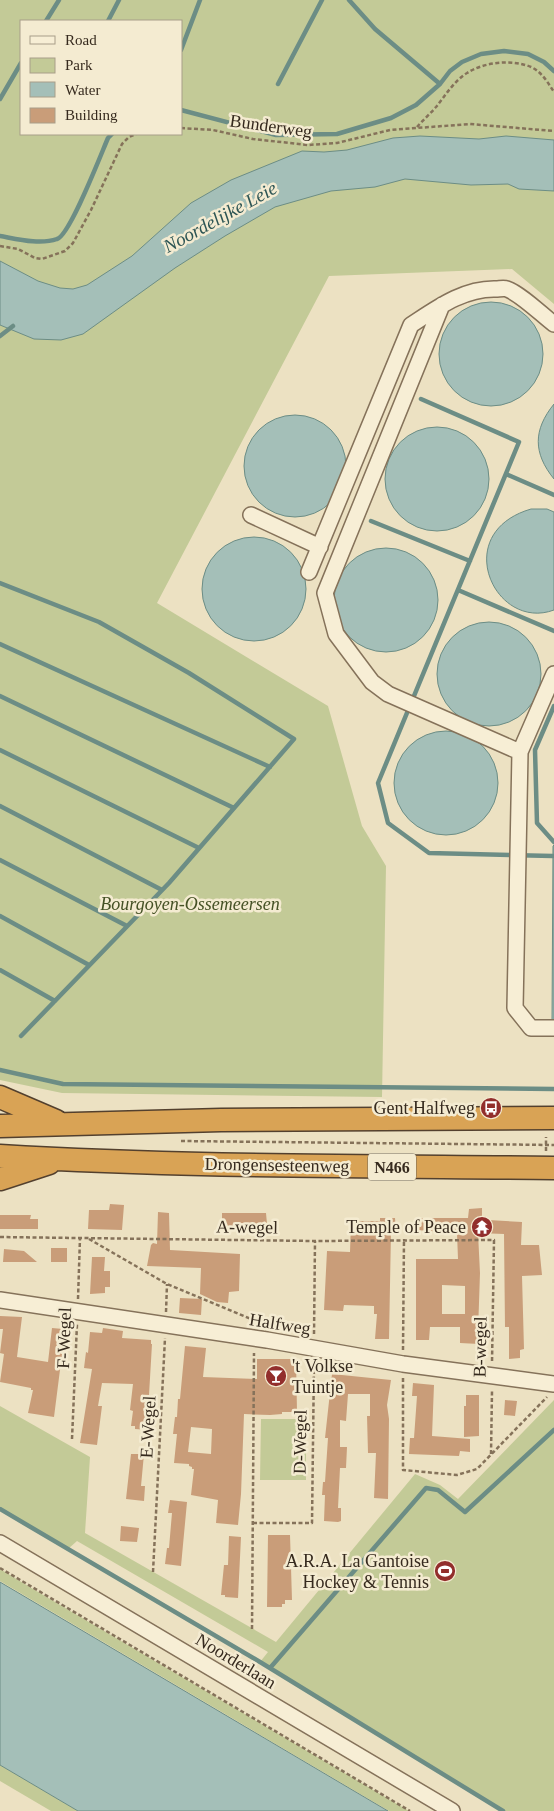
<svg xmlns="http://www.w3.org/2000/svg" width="554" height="1811" font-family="Georgia,serif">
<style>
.green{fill:#c3ca97;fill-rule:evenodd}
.water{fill:#a4bfb8;stroke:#6c8d85}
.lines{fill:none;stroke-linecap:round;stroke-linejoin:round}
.stream{stroke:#6c8d85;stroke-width:4.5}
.building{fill:#c99d79;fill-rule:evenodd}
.minor-casing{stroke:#85725a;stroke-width:18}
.highway-casing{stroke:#53402e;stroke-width:25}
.path{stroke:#85725a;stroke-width:2.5;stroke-dasharray:4 2.5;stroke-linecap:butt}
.minor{stroke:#f7eed5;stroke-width:15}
.highway{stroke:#d9a355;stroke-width:22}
.labels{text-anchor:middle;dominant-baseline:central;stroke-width:5;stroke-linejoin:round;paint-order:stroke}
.shield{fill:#f4ebd1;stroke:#6f6454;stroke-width:1}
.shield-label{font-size:16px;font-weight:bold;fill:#362a1e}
.street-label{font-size:18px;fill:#362a1e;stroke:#f4ebd1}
.park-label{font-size:18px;font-style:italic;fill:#455125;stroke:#f4ebd1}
.poi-label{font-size:18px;fill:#362a1e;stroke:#f4ebd1;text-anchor:end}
.water-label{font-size:19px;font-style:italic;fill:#2d5554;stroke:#f4ebd1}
</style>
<rect width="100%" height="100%" fill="#ece1c2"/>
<path class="green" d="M0,0H554V304L512,269L329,276L157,603L328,706L362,826L386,866L382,1097L62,1093L0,1080ZM21,21H181V134H21Z
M554,1400V1811H504L260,1662L268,1652L77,1541L68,1549L0,1510V1406L90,1457L85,1533L276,1642L415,1474L440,1485L458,1499Z
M261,1419H306V1480H260Z
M0,1569L28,1586L409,1811H389L0,1581Z
M0,1765L78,1811H51L0,1781Z"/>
<path class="water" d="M420,136L479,139L506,136L554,140V191L519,189L508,184L471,185L405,179L375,187L331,191L275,207L225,236L175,268L83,334L61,340L34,339L0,325V261L38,281L60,288L73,289L87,285L132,256L191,203L231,180L302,151L324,152L347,150L393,138Z
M439 354a52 52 0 1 1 104 0a52 52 0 1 1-104 0Z
M554,404V479C533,453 533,430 554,404Z
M244 466a51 51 0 1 1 102 0a51 51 0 1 1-102 0Z
M385 479a52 52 0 1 1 104 0a52 52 0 1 1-104 0Z
M531,509H547L554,512V610C495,632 449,533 531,509Z
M202 589a52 52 0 1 1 104 0a52 52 0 1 1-104 0Z
M334 600a52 52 0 1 1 104 0a52 52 0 1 1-104 0Z
M437 674a52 52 0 1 1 104 0a52 52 0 1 1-104 0Z
M394 783a52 52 0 1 1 104 0a52 52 0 1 1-104 0Z
M554,845V1022H552L553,846Z
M0,1582L388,1811H78L0,1765Z"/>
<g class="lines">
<path class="stream" d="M349,0L375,29L440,84
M46,21L59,0
M108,21L119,0
M181,50L200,0
M278,84L322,0
M0,99L21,63
M181,110L276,135L337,134L391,118L416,105L440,84L450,71L462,62L481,54L504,51L528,54L544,62L554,71
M0,236C17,239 40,245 57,239C70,235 101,154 108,138L112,134
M0,336L13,326
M421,399L519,442L378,783L388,823L429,853L553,856
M506,474L554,495
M371,521L470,561
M0,583L99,622L189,673L294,739L169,883L21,1036
M458,590L554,631
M0,644L270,767
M0,696L234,808
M554,706L535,750L537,823L554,842
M0,750L199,848
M0,806L162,890
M0,860L127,926
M0,916L89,965
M0,970L55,1001
M0,1070L63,1084L554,1089
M0,1509L260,1662L503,1811
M270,1668L426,1488L438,1490L465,1512L554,1430"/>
</g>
<path class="building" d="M110,1204L124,1205L122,1230L88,1229L89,1210H109Z
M482,1208V1218H488V1220L522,1222L521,1245H539L542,1275L522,1276L524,1349L520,1350V1358L509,1359V1327H505L504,1234L478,1233L480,1273L478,1332L479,1344L460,1343V1327H430L429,1340H416V1259H458L457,1233L416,1230V1218H468L469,1209ZM442,1285L465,1286V1314H442Z
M158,1212L169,1213L170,1250L240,1254L239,1291L229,1292L228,1303L217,1302L200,1294L201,1268L147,1266L151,1245L153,1243L157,1244Z
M222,1213H266L267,1224L222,1227Z
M0,1215H31L30,1219H38V1229H0Z
M380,1218H395L396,1232L391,1231L389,1339H375L377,1314H374V1306L344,1305L343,1311L324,1310L327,1251L350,1252L351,1221H380Z
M51,1248H67V1262H51Z
M4,1249L24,1251L37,1262H3Z
M92,1257H105L104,1271H110V1287H105V1293L90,1294Z
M180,1298L202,1299L201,1315L179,1313Z
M0,1316L22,1317L17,1357L48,1362L52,1328L63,1329L61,1354H62L54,1417L28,1413L33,1390H31V1388L0,1382L4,1354L0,1353L3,1329H0Z
M103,1328L123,1331L122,1338L151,1340V1344H152L149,1395H151L149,1430L135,1429V1426H131L133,1411L130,1410L133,1384L102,1383L98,1406H102L97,1445L80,1443L92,1369L84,1368L86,1352L88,1353L90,1332L102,1333Z
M185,1346L206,1348L203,1377L257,1379V1359H296L297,1412H282V1414L270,1415L244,1414L241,1494L238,1525L216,1523L218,1500L191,1495L194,1469H192V1467L189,1466V1464L174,1463L177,1434H173L175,1417H177L178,1399H180ZM191,1427L212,1429L211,1454L188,1452Z
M332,1374L391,1380L387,1405L389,1419L388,1499L374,1498L376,1453H368L367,1416H370V1394H348L346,1421L340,1420V1447H347L346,1468H340L338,1508H341V1521L338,1522L324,1521L325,1495H322L323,1482H325L328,1438H325Z
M413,1383L434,1385L432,1436L470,1439V1452L460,1451L459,1456L409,1454L410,1438H414L417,1396H412Z
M466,1395H479V1436L464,1437V1406H466Z
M505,1400L517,1401L515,1416L504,1415Z
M131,1454H144L141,1486H145L144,1501L126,1499Z
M170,1500L187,1502L181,1566L165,1564L167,1548H169L172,1513H168Z
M121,1526L139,1528L137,1542L120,1541Z
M268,1535H290L292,1600H285V1604H282V1607H267Z
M229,1536L241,1537L238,1598L225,1597V1595H221L224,1565H228Z"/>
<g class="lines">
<g class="minor-casing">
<path id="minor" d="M442,305L325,593L336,634L372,682L388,694L520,752
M251,515L320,547
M309,572L411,325C437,308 464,288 496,289C499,289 504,288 507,289C521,294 542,315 554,324
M554,674L520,752L515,1008L531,1028H554
M0,1300L267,1340L403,1364L554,1384
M0,1543L452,1811"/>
</g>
<g class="highway-casing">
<path id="highway" d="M0,1097L56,1121
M0,1126L221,1120L554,1118
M0,1156C185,1167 369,1166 554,1168
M0,1179L49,1163"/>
</g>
<path class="path" d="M417,127C423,120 430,114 436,107C445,96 454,81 467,73C484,62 512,59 531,67C542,72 548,83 554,92
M181,128L213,130L253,139L308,145L337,143L390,130L470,124L554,131
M0,246L18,249L35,258L42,259L65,251L73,243L91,210L122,144L129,137L136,134
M181,1141L554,1145
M546,1151V1137
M0,1237L315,1241L494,1240L492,1363
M89,1239L167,1284L258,1322L259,1325
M78,1299L80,1238
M166,1312L167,1284
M314,1334L315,1241
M403,1350L404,1239
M403,1378V1470L457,1475L477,1469L547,1397
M72,1439L77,1324
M491,1454L492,1391
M253,1523H312L314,1362
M0,1568L410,1811
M153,1572L165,1338
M252,1629L254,1353"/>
<use href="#minor" class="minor"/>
<use href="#highway" class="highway"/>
</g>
<defs>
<g id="bus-disc" transform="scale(1.125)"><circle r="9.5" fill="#922e2c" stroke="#f4ebd1"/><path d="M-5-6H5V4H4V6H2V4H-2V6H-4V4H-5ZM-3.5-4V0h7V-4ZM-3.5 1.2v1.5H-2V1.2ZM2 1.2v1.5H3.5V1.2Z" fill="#fff"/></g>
<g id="temple-disc" transform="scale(1.125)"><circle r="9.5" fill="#922e2c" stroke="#f4ebd1"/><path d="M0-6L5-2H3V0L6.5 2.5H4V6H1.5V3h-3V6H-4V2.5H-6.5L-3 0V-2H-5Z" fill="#fff"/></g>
<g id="bar-disc" transform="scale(1.125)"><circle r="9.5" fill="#922e2c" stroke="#f4ebd1"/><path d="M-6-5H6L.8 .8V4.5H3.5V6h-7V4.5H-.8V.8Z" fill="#fff"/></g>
<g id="stadium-disc" transform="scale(1.125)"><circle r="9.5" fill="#922e2c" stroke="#f4ebd1"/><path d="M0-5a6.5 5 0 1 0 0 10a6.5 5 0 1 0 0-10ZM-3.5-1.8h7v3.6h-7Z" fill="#fff"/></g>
</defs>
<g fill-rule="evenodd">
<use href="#bus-disc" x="491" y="1108"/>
<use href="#temple-disc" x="482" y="1227"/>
<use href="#bar-disc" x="276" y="1376"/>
<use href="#stadium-disc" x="445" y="1571"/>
</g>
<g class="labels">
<rect class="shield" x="368" y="1153.5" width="48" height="27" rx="4"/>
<g class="shield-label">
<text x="392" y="1167">N466</text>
</g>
<g class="street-label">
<text transform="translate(271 126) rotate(8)">Bunderweg</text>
<text transform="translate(277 1165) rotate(1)">Drongensesteenweg</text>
<text transform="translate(247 1227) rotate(1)">A-wegel</text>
<text transform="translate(280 1324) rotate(9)">Halfweg</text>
<text transform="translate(64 1338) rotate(-88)">F-Wegel</text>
<text transform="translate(480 1347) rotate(-89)">B-wegel</text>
<text transform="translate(148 1427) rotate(-87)">E-Wegel</text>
<text transform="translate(300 1442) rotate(-89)">D-Wegel</text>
<text transform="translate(236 1661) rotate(31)">Noorderlaan</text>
</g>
<g class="park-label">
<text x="190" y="904">Bourgoyen-Ossemeersen</text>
</g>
<g class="poi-label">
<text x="475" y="1108">Gent Halfweg</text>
<text x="466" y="1227">Temple of Peace</text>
<text x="292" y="1366" text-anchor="start">'t Volkse<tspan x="292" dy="21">Tuintje</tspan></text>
<text x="429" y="1561">A.R.A. La Gantoise<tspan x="429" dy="21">Hockey &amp; Tennis</tspan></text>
</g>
<g class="water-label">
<text transform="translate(220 217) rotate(-29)">Noordelijke Leie</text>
</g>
</g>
<rect x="20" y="20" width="162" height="115" fill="#f4ebd1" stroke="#a89e89"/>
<rect x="30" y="36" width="25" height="8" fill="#f7eed5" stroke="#a89e89"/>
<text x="65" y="45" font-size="15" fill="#362a1e">Road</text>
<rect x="30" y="58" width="25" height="15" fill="#c3ca97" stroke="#a89e89"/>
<text x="65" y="70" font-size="15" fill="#362a1e">Park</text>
<rect x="30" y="82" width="25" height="15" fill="#a4bfb8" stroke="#a89e89"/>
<text x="65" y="95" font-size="15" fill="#362a1e">Water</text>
<rect x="30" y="108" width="25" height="15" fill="#c99d79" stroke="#a89e89"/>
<text x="65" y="120" font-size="15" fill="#362a1e">Building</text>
</svg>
